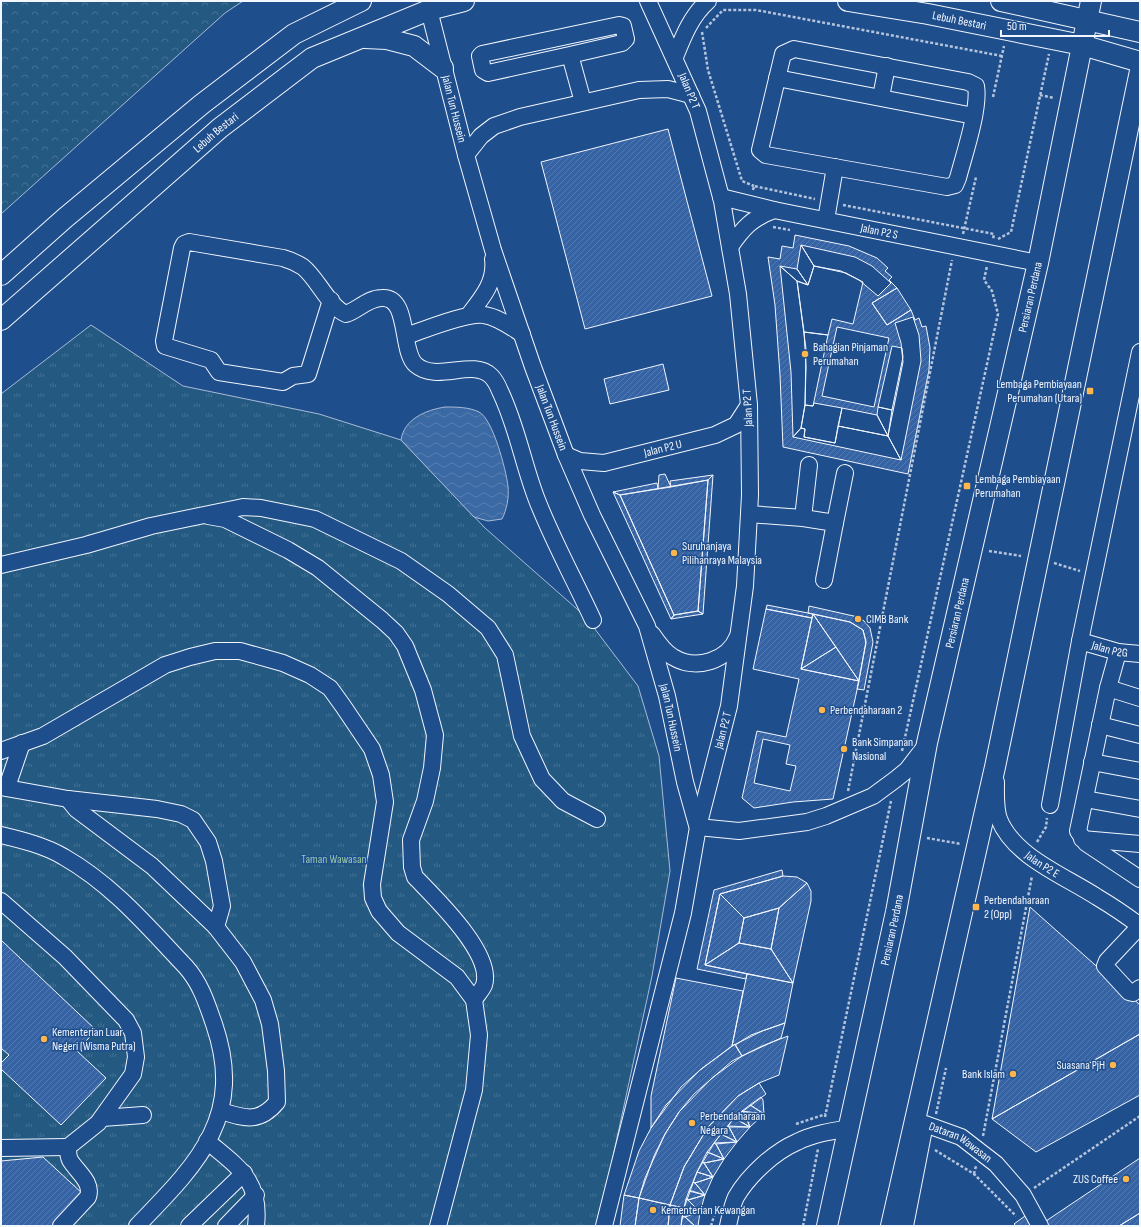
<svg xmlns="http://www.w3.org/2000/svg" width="1141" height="1227" font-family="'Sofia Sans Condensed',sans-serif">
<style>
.forest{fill:url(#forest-crowns);stroke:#a8bbd7}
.park{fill:url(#park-tufts);stroke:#a8bbd7}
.water{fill:url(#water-waves);stroke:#a8bbd7}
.building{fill:url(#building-hatch);stroke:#f2f6ff;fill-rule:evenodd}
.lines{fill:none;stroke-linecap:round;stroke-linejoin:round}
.minor-casing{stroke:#f2f6ff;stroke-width:18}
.major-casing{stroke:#f2f6ff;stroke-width:22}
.path{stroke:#b3c4dc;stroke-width:2.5;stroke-dasharray:3 2;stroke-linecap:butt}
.minor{stroke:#1f4e8c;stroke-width:16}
.major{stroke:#1f4e8c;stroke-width:20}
.poi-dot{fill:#ffb74d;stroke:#1f4e8c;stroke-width:1.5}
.labels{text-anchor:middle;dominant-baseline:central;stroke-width:3;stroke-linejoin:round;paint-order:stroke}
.street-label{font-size:12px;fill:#f2f6ff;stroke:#1f4e8c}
.poi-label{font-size:12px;fill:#f2f6ff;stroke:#1f4e8c;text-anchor:start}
.park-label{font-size:12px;fill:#97c8a6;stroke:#1f4e8c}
</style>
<defs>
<pattern id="forest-crowns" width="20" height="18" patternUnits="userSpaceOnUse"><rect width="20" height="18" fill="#245a82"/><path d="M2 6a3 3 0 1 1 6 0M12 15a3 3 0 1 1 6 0" fill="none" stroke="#447295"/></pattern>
<pattern id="park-tufts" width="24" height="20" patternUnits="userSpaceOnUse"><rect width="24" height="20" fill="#245a82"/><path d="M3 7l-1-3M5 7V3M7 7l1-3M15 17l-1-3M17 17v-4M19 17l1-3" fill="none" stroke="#447295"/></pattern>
<pattern id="water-waves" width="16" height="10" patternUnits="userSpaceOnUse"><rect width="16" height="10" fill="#3b69a3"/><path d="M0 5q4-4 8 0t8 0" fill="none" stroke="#587fb1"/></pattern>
<pattern id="building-hatch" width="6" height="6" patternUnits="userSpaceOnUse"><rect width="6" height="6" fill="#3563a3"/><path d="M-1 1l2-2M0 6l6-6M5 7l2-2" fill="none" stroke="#537ab1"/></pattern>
</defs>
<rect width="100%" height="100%" fill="#1f4e8c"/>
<path class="forest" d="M1,1H243L225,13L1,214Z"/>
<path class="park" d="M91,325L183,386L319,414L401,440L485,528L585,616L638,686L659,756L670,871L652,976L598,1226H1V394Z"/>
<path class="water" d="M445,407C456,407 469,407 479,412C493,419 506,470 508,486C509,498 507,509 502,519L488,521L474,517L401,440C404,419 426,410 445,407Z"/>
<path class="building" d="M668,129L712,296L585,329L541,162Z
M795,235L849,246L877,258L888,268L885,271L892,277L889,280L897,288L872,303L887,325L911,310L915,320L919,318L922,327L926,326L930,348L929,370L908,474L783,447L780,375L775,305L768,257L780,259L782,246L793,248ZM837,327L889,338L874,407L822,396Z
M801,245L855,257L872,266L891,283L878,296L859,280L846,273L814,266Z
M801,245L814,266L808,285L797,269Z
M780,266L797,269L808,285L797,281Z
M780,266L797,281L806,349L805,405L801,428L793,437L791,372Z
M814,266L841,271L863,282L853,324L832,319L828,335L804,332L797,281L808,285Z
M897,288L911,310L887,325L872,303Z
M913,317L919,335L921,361L901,460L888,436L903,362L901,343L895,323Z
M804,332L828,335L813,406L805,405L806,367Z
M892,346L902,348L903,357L892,410L878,407Z
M663,364L669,390L610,404L604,379Z
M814,403L842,408L835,443L804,437L805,429L801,428L805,405L813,406Z
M878,407L892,410L888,436L877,415Z
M842,408L877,415L888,436L838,426Z
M838,426L888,436L901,460L793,437L801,428L805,429L804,437L835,443Z
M665,474L671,487L658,489L659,475Z
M713,475L703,614L698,611L708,480Z
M713,475L708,480L671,487L670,481Z
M708,480L698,611L674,615L620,495Z
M657,483L658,489L620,495L613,492Z
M613,492L620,495L674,615L671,619Z
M767,605L813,614L812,618L766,609Z
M809,606L858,617L864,621L870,628L873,642L864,690L857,689L866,643L863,630L850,622L808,613Z
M766,609L812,618L801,669L859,681L833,799L793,802L754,808L742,798L757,731L786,737L799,679L753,669Z
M698,611L703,614L671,619L674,615Z
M813,614L836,647L801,669L812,618Z
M813,614L850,622L863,630L866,641L859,681Z
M836,647L859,681L801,669Z
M763,739L790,745L786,764L796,766L790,791L754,783Z
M782,870L783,876L720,894L705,965L747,974L746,979L697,969L714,890Z
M783,876L797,877L807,883L779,908L744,918L720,894Z
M807,883L811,891V901L793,983L771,949L779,908Z
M720,894L744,918L739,943L705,965Z
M1030,907L1140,1005V1034L992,1119Z
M779,908L771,949L739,943L744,918Z
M1,940L96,1030L77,1051L106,1078L61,1125L1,1069V1063L9,1055L1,1048Z
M739,943L771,949L793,983L705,965Z
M747,974L793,983L785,1023L762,1031L732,1046Z
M676,978L743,991L732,1046L700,1070L681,1087L651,1128V1096Z
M785,1023L781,1038L742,1056L735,1045L751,1035Z
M1140,1034V1095L1036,1152L992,1119Z
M788,1036L779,1075L759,1083L738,1096L708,1127L684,1167L670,1205L639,1198L645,1178L665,1134L679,1112L694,1094L732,1061L762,1046Z
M735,1044L742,1056L712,1078L679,1112L665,1134L654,1156L639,1198L624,1195L639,1151L651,1128L666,1105L700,1070Z
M759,1083L766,1094L734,1118L714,1143L697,1172L684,1208L670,1205L684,1167L708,1127L738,1096Z
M761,1097L763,1100L764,1114L750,1105Z
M750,1105L752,1106L764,1114L742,1111Z
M742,1111L744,1112L750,1127L734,1118Z
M744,1112L764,1114L750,1127Z
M734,1118L736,1119L750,1127L728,1126Z
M728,1126L729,1127L737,1142L721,1134Z
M729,1127H750L737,1142Z
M721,1134L737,1142L714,1143Z
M737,1142L724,1159L716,1144Z
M714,1143L716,1144L724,1159L707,1152Z
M707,1152L710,1153L724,1159L704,1163L702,1162Z
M43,1157L83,1194L54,1226H1V1161Z
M1140,1158V1213L1119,1226H1047L1046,1221Z
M724,1159L713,1177L704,1163Z
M702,1162L704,1163L713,1177L697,1172Z
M697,1172L700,1173L713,1177L695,1183L693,1182Z
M713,1177L705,1195L695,1183Z
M693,1182L695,1183L705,1195L689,1191Z
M689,1191H692L705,1195L688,1200L686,1199Z
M624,1195L639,1198L635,1226H620Z
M705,1195L700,1212L688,1200Z
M639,1198L670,1205L668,1226H635Z
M686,1199L688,1200L700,1212L684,1208Z
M670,1205L684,1208L681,1226H668Z
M684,1208L700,1212L682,1217Z
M700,1212L698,1226H695L685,1217Z
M1140,1213V1226H1119Z
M1025,1216L1032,1226H1016L1014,1224Z
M682,1217H685L695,1226H681Z"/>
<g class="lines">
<g class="minor-casing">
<g id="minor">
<path id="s1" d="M429,10L466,155L493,250L533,367L566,455L592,515L647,626L667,696L685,782L697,825"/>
<path d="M794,49L968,82L976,86C980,108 964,155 958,178L955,185L947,187L766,155L760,150L783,54Z"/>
<path d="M570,55L622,43L626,39L623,26L619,25L482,54L480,56L483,70L488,73L570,55L583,102"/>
<path d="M675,57C683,37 691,16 708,1"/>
<path d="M777,78L974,116"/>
<path d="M881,97L887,66"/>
<path d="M466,155L481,136L494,126L520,117L639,90L668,89L691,95"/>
<path id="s2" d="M721,197L774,210L1038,263"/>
<path d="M826,220L835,167"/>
<path d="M730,247C743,228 752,218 774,210"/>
<path d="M331,300L308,374L293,376L283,382L219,372L211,360L165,346L164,341L182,248L184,244L189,242L283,258C290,260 297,263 303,267C318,279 329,307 346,314C358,310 368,298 382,298C410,296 400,352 416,365C437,383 473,358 491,376C495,380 498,386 500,391C517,426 523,464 537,500C553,541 575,581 593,620"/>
<path d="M468,316C482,298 496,282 493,259"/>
<path d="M406,336C424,330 467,312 484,315C498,317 511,327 522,334"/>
<path id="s3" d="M566,455L580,461L604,463L715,435L736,425L749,405"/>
<path d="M749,514L803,518L809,465"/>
<path d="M208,516L225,519L288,550L318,568L382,620L396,633L405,646L423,690L435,735L432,768L425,801L411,840L412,867L415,877C435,898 494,954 484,985C482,990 477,995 474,1000"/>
<path d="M803,518L835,523L845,473"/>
<path d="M1,565L86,545L151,526L243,507L261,508L315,519L401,561L448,594L488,628L505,655L522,736L542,779L563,801L597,819"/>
<path d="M824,580L835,523"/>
<path d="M652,634C658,643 664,652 673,657C696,671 728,661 738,636"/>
<path id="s4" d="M1080,641L1118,652L1140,654"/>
<path d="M1118,652L1108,688L1078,831L1086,843L1140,879"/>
<path d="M1108,688L1140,698"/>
<path d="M1100,725L1140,735"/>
<path d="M1,751L43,736L165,665L190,657L215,651H240L283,663L310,675L330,688L343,706L372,749L381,775L385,802L372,884L373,898L379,911L398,933L457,977L474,1000L479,1035L474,1090L438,1226"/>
<path d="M1092,762L1140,771"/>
<path id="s5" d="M996,782C996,793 995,808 999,819C1014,857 1065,876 1097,897C1112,906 1127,916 1140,926"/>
<path d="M1,787L68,799L157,809L181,814L193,820L208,842L214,861L222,906L216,927L243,962L263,1000L270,1024L276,1071L277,1102C259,1124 244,1118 221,1111"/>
<path d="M7,787L22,743"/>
<path d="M68,799L76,809L152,866L216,927"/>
<path d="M1085,799L1140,809"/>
<path d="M1050,805L1080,641L1140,352"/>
<path d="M698,827L739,831L807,822L826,816L873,796L896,779L907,770L927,744"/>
<path d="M1,835C22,840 46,846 64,857C113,885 148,927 186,967C201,984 207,1004 214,1024C246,1117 197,1164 137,1226"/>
<path d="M1082,839L1140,844"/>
<path d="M1,901L65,957L126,1020L133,1033L136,1057L133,1074L98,1123L68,1147C68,1151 68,1156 70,1160C77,1172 93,1182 88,1197L61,1226"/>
<path d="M1140,926L1107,961L1105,966L1129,992L1133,993L1140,988"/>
<path d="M102,1118L143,1115"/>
<path d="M207,1141C239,1168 261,1180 256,1226"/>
<path d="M1,1148L68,1147"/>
<path d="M189,1226L244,1173"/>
<path d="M226,1226L256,1195"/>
<path id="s6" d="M604,1226L683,913L698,827L729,706L745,586L750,495L749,405L738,294L722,201L698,111L648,1"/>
<path d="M728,1226C730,1217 732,1205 736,1197C749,1175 774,1152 797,1142C813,1134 832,1131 850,1128"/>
<path id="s7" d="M905,1226L925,1124L961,1137L996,1164L1023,1195L1040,1226"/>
</g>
</g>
<g class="major-casing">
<g id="major">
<path id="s8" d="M848,1L928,14L1082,45L1140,62"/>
<path d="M1001,1L1140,32"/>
<path d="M365,38L387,39L414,46L443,68"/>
<path d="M1,275L65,218L202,104L294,34L361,1"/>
<path id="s9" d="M1,320L220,128L312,58L429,10L464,1"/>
<path id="s10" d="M827,1226L896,912L927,743L1038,263L1091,1"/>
<path d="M891,1226L995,767L1140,71"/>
</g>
</g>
<path class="path" d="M706,28L723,10H756L1002,56
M702,32L708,70L742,181L754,186
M1040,95L1054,98
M993,97L1004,46
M753,190L754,186L815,199
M843,205L994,234L993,239
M773,227L790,230
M963,234L976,177
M998,239L1011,232L1049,54
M989,551L1021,556
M1054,563L1080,571
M902,751L998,314L992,291L984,280L987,266
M848,791L952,260
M927,838L961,844
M1037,842L1046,827L1047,818
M936,1114L946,1068
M825,1117L891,801
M796,1124L826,1114
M983,1136L1032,876
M935,1150L974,1174L1016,1216
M974,1174L976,1166
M1034,1188L1140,1116
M711,1226L714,1216
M803,1226L818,1149"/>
<use href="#minor" class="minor"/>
<use href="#major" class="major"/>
</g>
<g class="poi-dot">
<circle cx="805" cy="354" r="4"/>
<rect x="1086" y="387" width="8" height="8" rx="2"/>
<rect x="963" y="482" width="8" height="8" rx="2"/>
<circle cx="674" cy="553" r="4"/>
<circle cx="858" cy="619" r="4"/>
<circle cx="822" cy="710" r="4"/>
<circle cx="844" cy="749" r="4"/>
<rect x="972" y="903" width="8" height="8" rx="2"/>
<circle cx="44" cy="1039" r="4"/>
<circle cx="1113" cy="1065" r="4"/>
<circle cx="1013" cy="1074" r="4"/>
<circle cx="692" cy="1123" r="4"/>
<circle cx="1126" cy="1179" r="4"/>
<circle cx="653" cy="1210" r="4"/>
</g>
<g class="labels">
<g class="street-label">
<text stroke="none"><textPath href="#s8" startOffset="113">Lebuh Bestari</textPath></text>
<text transform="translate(689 91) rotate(67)">Jalan P2 T</text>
<text stroke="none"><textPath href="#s1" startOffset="102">Jalan Tun Hussein</textPath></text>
<text stroke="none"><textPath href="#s9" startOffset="285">Lebuh Bestari</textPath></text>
<text stroke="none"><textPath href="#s2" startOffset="162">Jalan P2 S</textPath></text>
<text stroke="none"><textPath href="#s10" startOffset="951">Persiaran Perdana</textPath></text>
<text transform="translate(748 408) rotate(-93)">Jalan P2 T</text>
<text stroke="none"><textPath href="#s1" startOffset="426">Jalan Tun Hussein</textPath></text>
<text stroke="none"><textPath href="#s3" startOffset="100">Jalan P2 U</textPath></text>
<text stroke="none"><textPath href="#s10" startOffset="627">Persiaran Perdana</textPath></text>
<text stroke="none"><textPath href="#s4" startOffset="31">Jalan P2G</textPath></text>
<text stroke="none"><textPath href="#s1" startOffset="750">Jalan Tun Hussein</textPath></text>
<text stroke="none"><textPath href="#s6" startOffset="510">Jalan P2 T</textPath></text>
<text stroke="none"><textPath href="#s5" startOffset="101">Jalan P2 E</textPath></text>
<text stroke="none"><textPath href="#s10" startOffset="303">Persiaran Perdana</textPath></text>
<text stroke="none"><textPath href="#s7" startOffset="144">Dataran Wawasan</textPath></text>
</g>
<g class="poi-label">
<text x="813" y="347">Bahagian Pinjaman<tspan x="813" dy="14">Perumahan</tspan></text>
<text x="1082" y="384" text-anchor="end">Lembaga Pembiayaan<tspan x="1082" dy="14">Perumahan (Utara)</tspan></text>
<text x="975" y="479">Lembaga Pembiayaan<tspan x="975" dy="14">Perumahan</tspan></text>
<text x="682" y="546">Suruhanjaya<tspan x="682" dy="14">Pilihanraya Malaysia</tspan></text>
<text x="866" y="619">CIMB Bank</text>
<text x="830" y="710">Perbendaharaan 2</text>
<text x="852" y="742">Bank Simpanan<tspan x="852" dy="14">Nasional</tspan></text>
<text x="984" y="900">Perbendaharaan<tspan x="984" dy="14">2 (Opp)</tspan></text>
<text x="52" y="1032">Kementerian Luar<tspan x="52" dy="14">Negeri (Wisma Putra)</tspan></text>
<text x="1105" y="1065" text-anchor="end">Suasana PjH</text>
<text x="1005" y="1074" text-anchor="end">Bank Islam</text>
<text x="700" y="1116">Perbendaharaan<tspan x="700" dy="14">Negara</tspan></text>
<text x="1118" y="1179" text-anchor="end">ZUS Coffee</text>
<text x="661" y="1210">Kementerian Kewangan</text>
</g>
<g class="park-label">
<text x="334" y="859">Taman Wawasan</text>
</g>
</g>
<rect width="1141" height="1227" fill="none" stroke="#f2f6ff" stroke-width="4"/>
<path d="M1001 30v6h108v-6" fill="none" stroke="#f2f6ff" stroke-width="2"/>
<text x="1007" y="30" font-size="12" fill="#f2f6ff" stroke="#1f4e8c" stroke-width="3" paint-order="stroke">50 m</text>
</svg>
